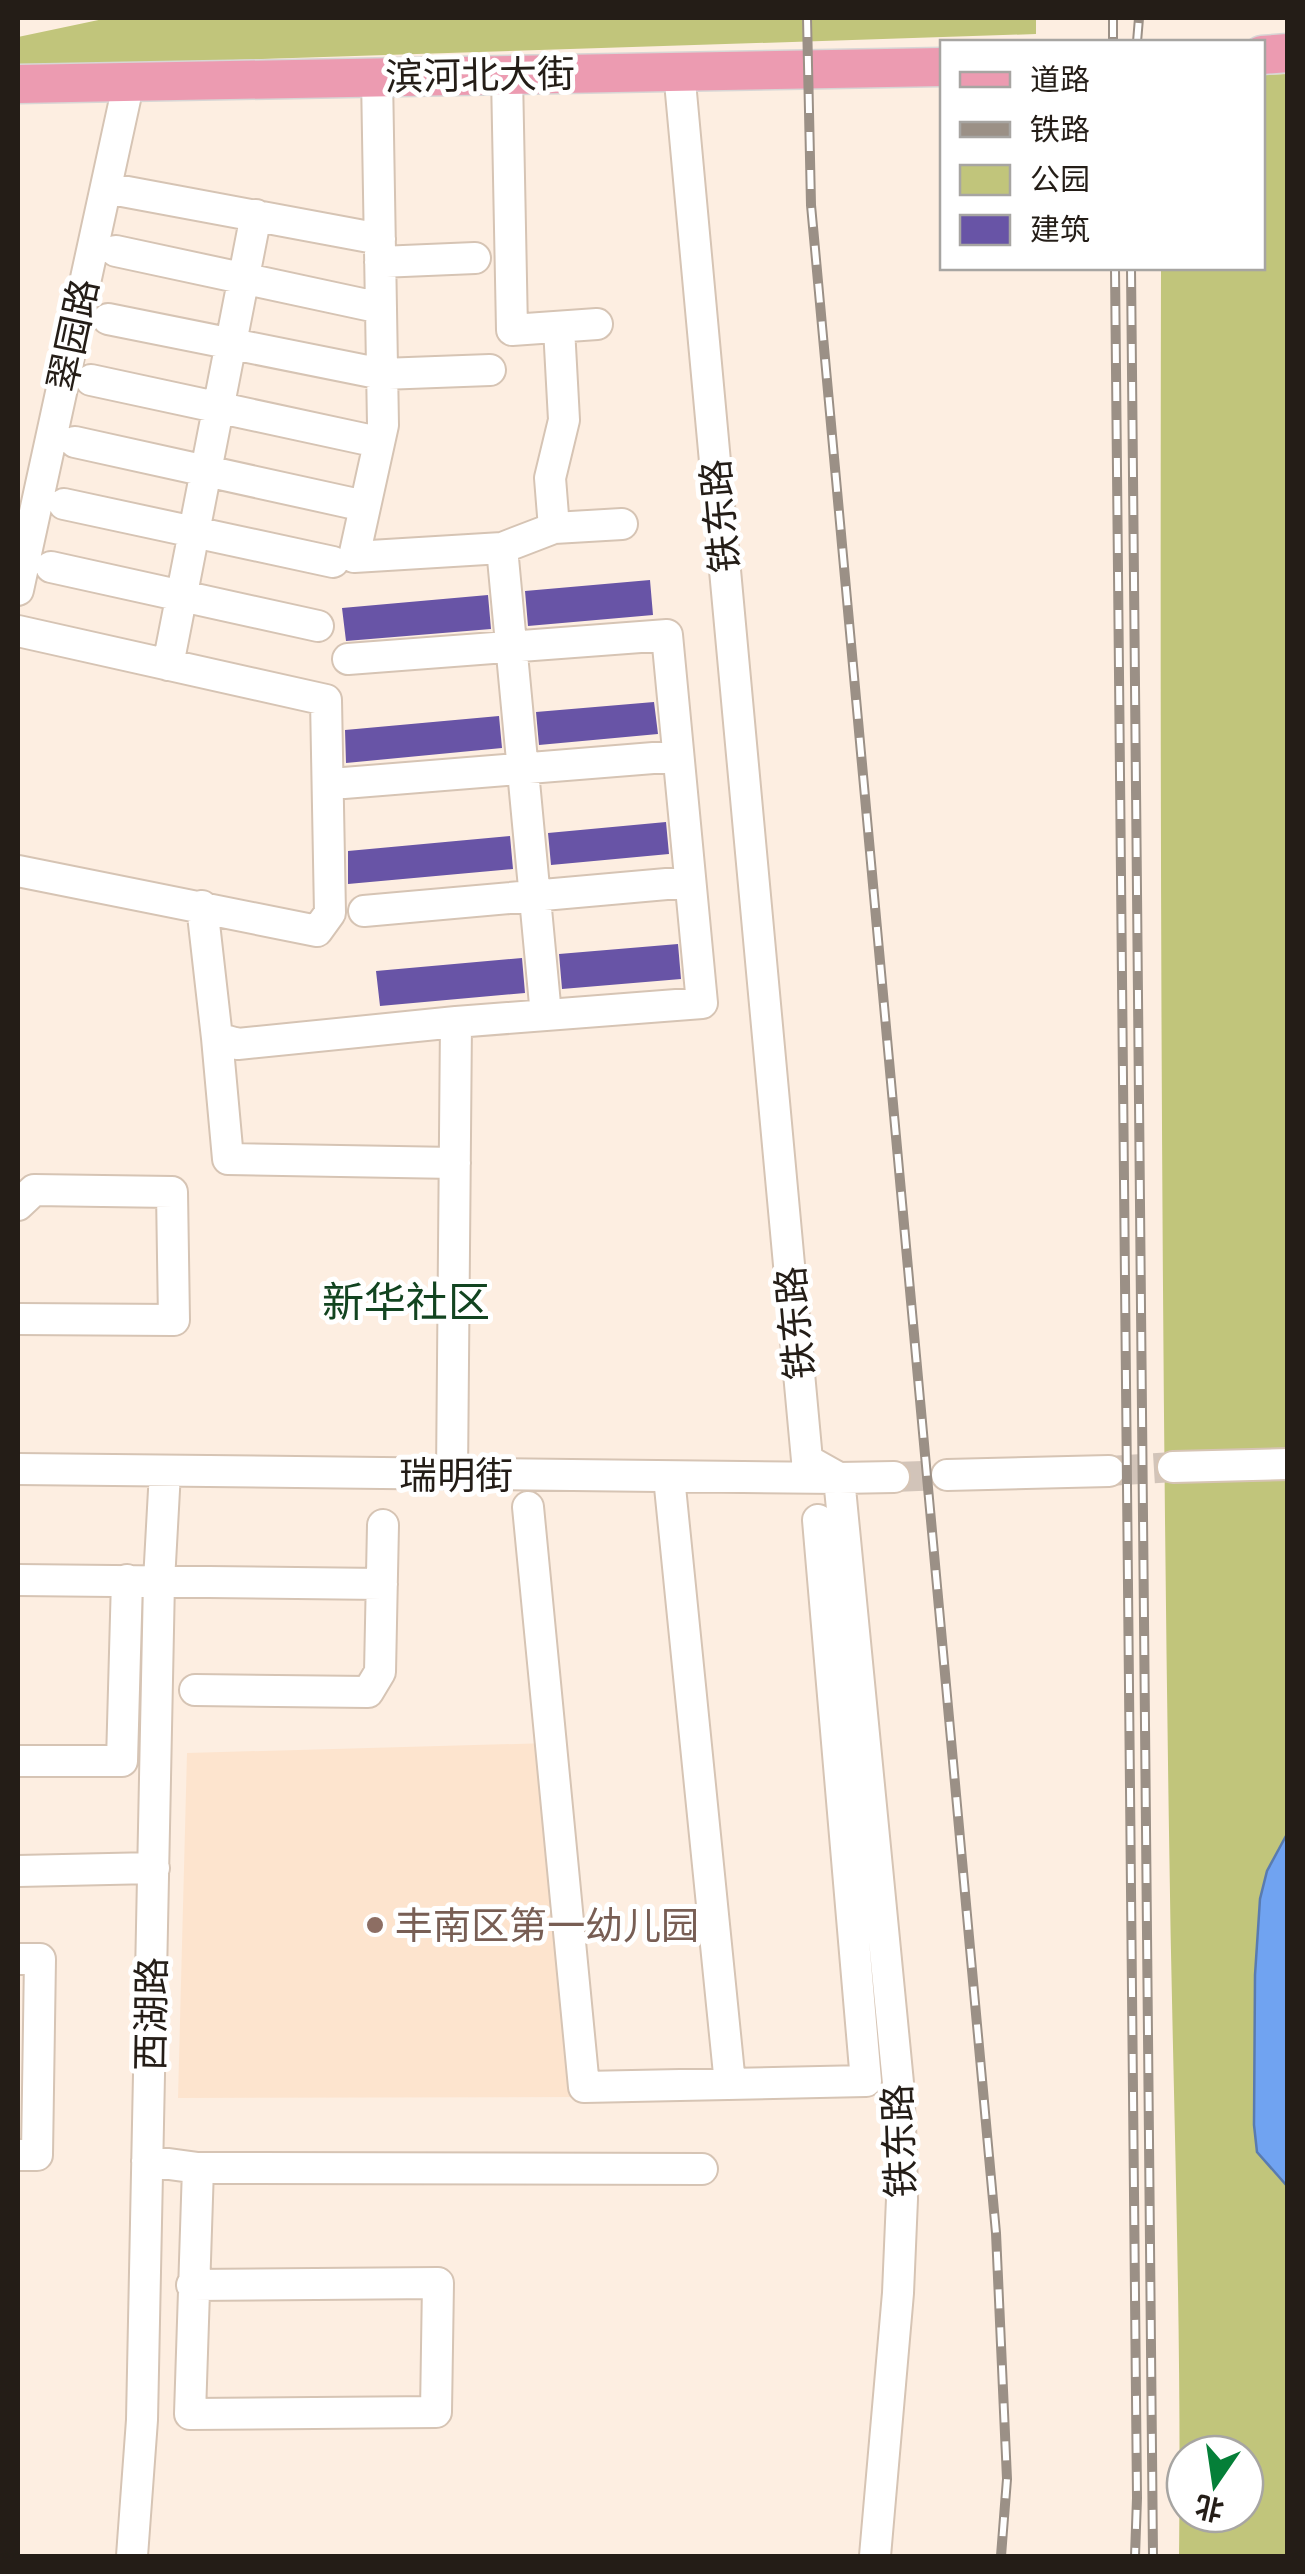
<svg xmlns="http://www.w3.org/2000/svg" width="1305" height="2574" font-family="Cabin,'Noto Sans SC',sans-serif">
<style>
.built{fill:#fde4ce}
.green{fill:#c1c57b;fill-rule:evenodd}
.water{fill:#70a3f1;stroke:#597bb0;stroke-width:2.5}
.building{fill:#6854a6}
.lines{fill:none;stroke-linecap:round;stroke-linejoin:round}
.minor-tunnel{stroke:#d2c4b9;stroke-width:30;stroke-dasharray:30 15;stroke-linecap:butt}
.minor-casing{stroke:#d6c4b4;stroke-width:34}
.major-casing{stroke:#d8d6d5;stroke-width:41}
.minor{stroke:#fff;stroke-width:30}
.major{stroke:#ec9bb1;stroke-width:38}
.rail-casing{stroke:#9b9086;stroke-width:10}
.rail{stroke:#fff;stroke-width:6;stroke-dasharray:19;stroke-linecap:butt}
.education-dot{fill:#8d6e63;stroke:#fff;stroke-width:4}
.labels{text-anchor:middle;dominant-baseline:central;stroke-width:10;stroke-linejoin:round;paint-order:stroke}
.street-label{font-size:38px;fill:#241d17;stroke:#fff}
.education-label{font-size:38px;fill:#785e54;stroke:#fff;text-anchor:start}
.quarter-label{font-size:42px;fill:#124420;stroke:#fff}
</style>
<rect width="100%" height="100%" fill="#fdeee1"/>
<path class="built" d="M550,1743L582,2097L178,2098L187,1753Z"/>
<path class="green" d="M108,18H1036V34L18,67V37Z
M1287,74V2556H1179C1182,2315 1172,2074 1169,1832C1161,1310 1160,789 1161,268H1262L1263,75ZM1185,2454H1245V2514H1185Z"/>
<path class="water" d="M1287,1834V2186L1257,2152L1254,2125L1255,1975L1260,1899L1267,1871Z"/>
<path class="building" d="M650,580L653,615L528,626L525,591Z
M488,595L491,629L346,641L342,608Z
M654,702L658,734L539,745L536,712Z
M499,716L502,748L346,763L345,730Z
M666,822L669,854L551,865L548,833Z
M510,836L513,869L348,884V851Z
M678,944L681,979L562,989L559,954Z
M522,958L525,993L380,1006L376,971Z"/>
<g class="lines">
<path class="minor-tunnel" d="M1109,1471L1173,1467
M894,1477L947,1475"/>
<g class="minor-casing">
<path id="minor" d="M679,71L807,1460L839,1478L898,2083L901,2149L902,2199L898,2293L875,2556
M507,76L512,330L597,324
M377,77L383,425L354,557L502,548L554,528L622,524
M106,188L380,239
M116,251L381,308
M380,262L475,258
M108,319L382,374L490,370
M91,380L364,439
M75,442L351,503
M64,504L333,562
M554,528L550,478L564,420L559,328
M502,548L546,1015
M51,567L318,626
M18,590L129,81
M18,631L326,700L330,913L317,931L18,871
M168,665L256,215
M344,783L678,756
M202,906L217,1038L238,1044L456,1022L702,1003L667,635L348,659
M364,911L689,882
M217,1038L228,1159L455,1163
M18,1205L34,1190L172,1192L174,1320L18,1319
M1173,1467L1288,1464
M18,1469L839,1478L894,1477
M452,1475L456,1022
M947,1475L1109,1471
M669,1477L730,2084
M528,1507L584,2087L866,2081L818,1520
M18,1580L382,1584
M195,1690L368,1692L380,1672L383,1525
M18,1761H122L127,1580
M18,1871L154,1868
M18,1959H40L37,2155H18
M147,2161L198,2168L702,2169
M192,2285L438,2283L436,2412L190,2414L198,2168
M132,2556L142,2420L159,1581L165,1472"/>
</g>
<g class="major-casing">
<path id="major" d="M1262,55L1288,53
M18,84L942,67"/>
</g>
<use href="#minor" class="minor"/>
<use href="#major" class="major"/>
<g class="rail-casing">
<path id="rail" d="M807,18L811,205L996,2233L1007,2479L1001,2556
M1113,18V42
M1137,42L1139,18
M1115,268L1137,2498L1135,2556
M1131,268L1153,2556"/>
</g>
<use href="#rail" class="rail"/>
</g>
<circle class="education-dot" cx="375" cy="1925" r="10"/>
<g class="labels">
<g class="street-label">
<text transform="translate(480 75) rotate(-1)">滨河北大街</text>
<text transform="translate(73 335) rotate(-78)">翠园路</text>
<text transform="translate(720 516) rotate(-95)">铁东路</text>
<text transform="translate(795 1323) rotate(-95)">铁东路</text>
<text x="456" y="1475">瑞明街</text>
<text transform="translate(151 2014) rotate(-89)">西湖路</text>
<text transform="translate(899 2141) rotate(-92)">铁东路</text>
</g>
<g class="education-label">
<text x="395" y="1925">丰南区第一幼儿园</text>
</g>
<g class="quarter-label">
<text x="406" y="1302">新华社区</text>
</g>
</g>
<rect width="1305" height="2574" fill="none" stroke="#241d17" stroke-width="40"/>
<rect x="940" y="40" width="325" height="230" fill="#ffffff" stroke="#a7a5a2" stroke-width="2.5"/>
<rect x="960" y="72" width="50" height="15" fill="#ec9bb1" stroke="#a7a5a2" stroke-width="2.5"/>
<text x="1030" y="90" font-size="30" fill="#241d17">道路</text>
<rect x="960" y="122" width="50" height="15" fill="#9b9086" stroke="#a7a5a2" stroke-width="2.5"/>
<text x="1030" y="140" font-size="30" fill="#241d17">铁路</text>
<rect x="960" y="165" width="50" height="30" fill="#c1c57b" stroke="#a7a5a2" stroke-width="2.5"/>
<text x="1030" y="190" font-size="30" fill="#241d17">公园</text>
<rect x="960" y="215" width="50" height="30" fill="#6854a6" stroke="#a7a5a2" stroke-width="2.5"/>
<text x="1030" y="240" font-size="30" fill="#241d17">建筑</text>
<g transform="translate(1215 2484) rotate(193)"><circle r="48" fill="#ffffff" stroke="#a7a5a2" stroke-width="2.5"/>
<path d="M0-8L18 38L0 25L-18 38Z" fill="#057f38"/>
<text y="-15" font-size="28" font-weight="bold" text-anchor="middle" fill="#241d17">北</text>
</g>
</svg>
